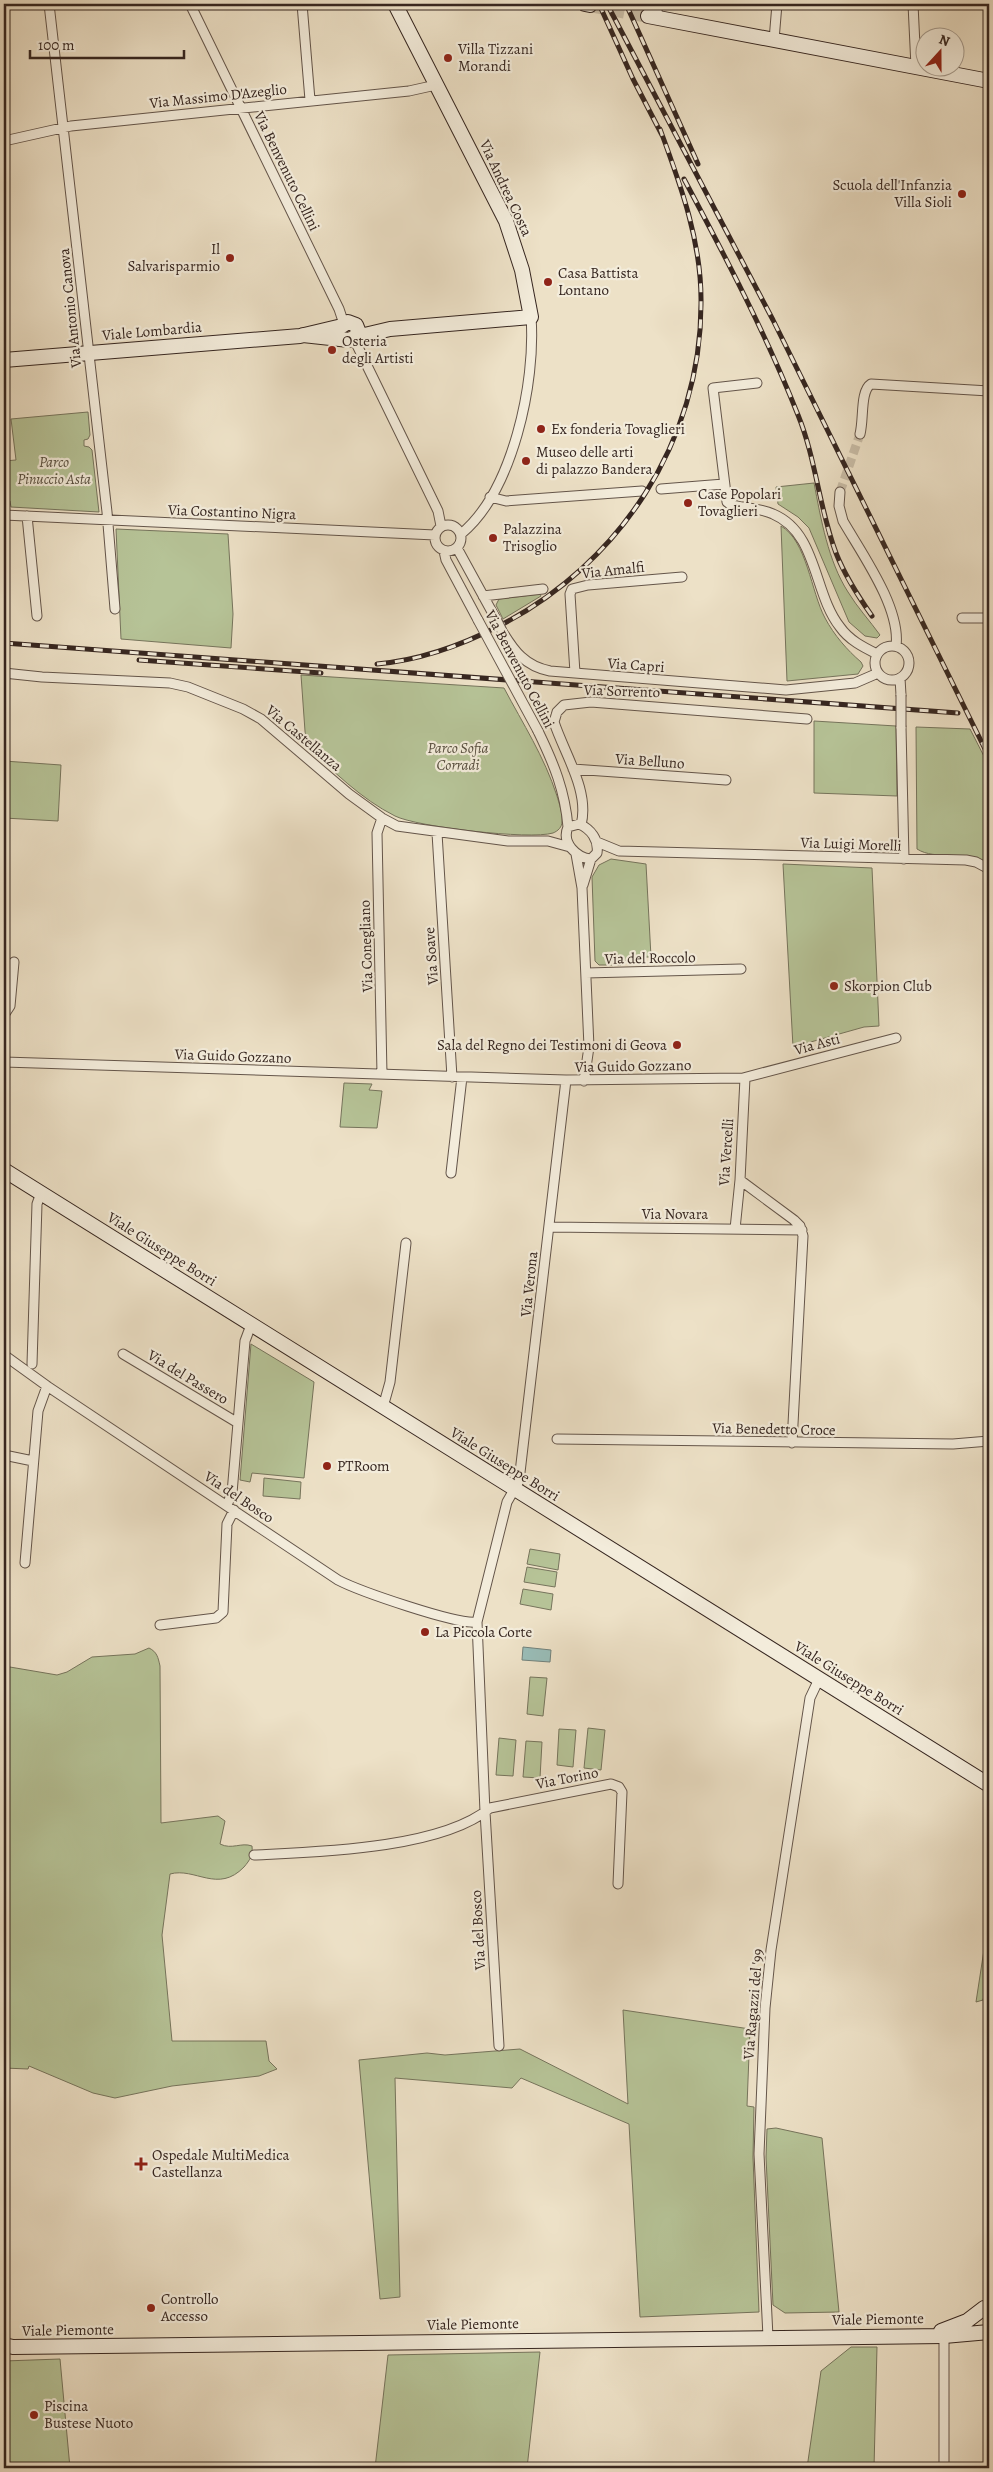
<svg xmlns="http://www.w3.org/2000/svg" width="993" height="2472" font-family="Alegreya,serif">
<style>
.green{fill:#b6c397;stroke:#76745c}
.water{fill:#99bdb8;stroke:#71817b}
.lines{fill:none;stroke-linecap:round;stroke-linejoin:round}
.street-tunnel{stroke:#c8bca6;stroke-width:9;stroke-dasharray:9 4.5;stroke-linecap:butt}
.secondary-tunnel{stroke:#c8bca6;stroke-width:14;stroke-dasharray:14 7;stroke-linecap:butt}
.street-casing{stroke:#64554a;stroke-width:11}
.secondary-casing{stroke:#362620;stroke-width:16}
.street{stroke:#f3ecdb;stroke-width:9}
.secondary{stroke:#f3ecdb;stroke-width:14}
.rail-casing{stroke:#362620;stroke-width:5}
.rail{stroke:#f3ecdb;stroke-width:3;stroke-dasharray:9;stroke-linecap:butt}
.street-bridge-casing{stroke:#64554a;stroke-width:11;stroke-linecap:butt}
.street-bridge{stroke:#f3ecdb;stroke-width:9}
.poi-dot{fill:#8f2418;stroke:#f3ecdb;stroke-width:2}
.labels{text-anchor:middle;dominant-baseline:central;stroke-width:4.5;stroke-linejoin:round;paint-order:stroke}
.poi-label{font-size:15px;fill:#362620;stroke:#f3ecdb;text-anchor:start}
.street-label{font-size:15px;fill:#362620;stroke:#f3ecdb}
.park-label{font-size:15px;font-style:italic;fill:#564d3e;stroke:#f3ecdb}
</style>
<rect width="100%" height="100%" fill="#ede1c7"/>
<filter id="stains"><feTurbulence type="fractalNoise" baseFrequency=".004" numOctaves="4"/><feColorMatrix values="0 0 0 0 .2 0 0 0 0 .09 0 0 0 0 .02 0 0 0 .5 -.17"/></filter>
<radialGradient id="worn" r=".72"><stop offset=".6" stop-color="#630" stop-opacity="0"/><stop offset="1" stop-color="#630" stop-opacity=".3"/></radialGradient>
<path class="green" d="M88,412L90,435L88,439L84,440V446L89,447L92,450L99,512L11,507L10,501L4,500V461L16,460L11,419Z
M814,483C821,519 828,561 848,592C857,607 870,621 880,635L877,638L865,636L849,622L809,528L798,517L778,504L776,487Z
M781,526C807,541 811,592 825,618C834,635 847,650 861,662L863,666L858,674L787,681Z
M116,529L228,534L233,614L231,648L121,639Z
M540,594L541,596L503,619L496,605L499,599Z
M301,675L504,688C523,724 544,756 557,796C559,803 563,814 562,822C562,827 558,831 553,833C530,840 417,827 395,816C361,799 333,771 306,745Z
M814,721L896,726L897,796L814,793Z
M916,727L970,729L989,766V864C963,849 936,861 917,849Z
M4,761L61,765L58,821L4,818Z
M611,859L646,864L651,957H629L621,965H599L595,961L592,877L599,865Z
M783,864L872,868L879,1026L864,1027L793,1047Z
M344,1083L372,1084L369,1090L382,1091L377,1128L340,1127Z
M251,1344L314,1382L304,1478L252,1473L250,1482L240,1480Z
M264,1478L301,1482L300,1499L263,1496Z
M530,1549L560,1554L558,1570L527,1564Z
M527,1567L557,1572L555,1587L524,1582Z
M523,1589L553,1594L551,1610L520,1604Z
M149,1648C157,1652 158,1657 160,1666L161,1823L218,1816L225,1821L220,1844C232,1850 241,1842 252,1846C253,1855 250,1860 244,1867C218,1894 195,1867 170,1874L162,1935L172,2041H266L269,2061L277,2069L259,2076L172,2086L115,2098L93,2093L29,2066L28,2069L4,2068V1666L57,1675L67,1672L92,1657L135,1654Z
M530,1677L547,1678L543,1716L527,1714Z
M588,1728L605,1730L601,1770L584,1768Z
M559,1729L576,1730L573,1767L557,1765Z
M499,1738L516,1740L513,1776L496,1775Z
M526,1741L542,1742L540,1778L523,1777Z
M989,1917V1975L983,2000L976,2002Z
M623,2010L750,2029L747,2106L754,2107L753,2157L759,2312L640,2317L629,2124L521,2078L512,2088L395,2078L400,2297L380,2299L359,2060L427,2053L445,2055L520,2049L628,2104Z
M776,2128L822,2138L839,2312L785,2313L773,2305L766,2157L767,2129Z
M851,2347H877L874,2468H807L821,2371Z
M540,2352L527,2468H375L388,2355Z
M60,2359L70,2468H4V2361Z"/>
<path class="water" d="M523,1647L551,1650L550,1662L522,1660Z"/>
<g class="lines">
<path class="street-tunnel" d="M840,492L860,434"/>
<path class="secondary-tunnel" d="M590,5L648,16"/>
<g class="street-casing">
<path id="street" d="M49,4L107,512L115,609
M190,4L339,309L344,324
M302,4L310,100
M656,4L658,17
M913,4L916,67
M774,40L777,4
M4,141L71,126L409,91L436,85
M354,339L438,511L441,526
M757,383L713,388L727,502L731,505C745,508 760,508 773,514C818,533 813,593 840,627C849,640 863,647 877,654
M860,434C864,419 860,391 871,384L989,391
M661,489L724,484
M840,492L839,506L843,521C862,554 901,608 896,646
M490,497L506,501L642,491
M4,515L435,535
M27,516L37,616
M435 538a13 13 0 1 1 26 0a13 13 0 1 1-26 0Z
M461,534C513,491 536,382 531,317
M457,548L497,621
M444,551L446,560L478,620
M483,596L543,589
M962,618H989
M502,631C514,651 525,666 550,671L786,690L855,683L878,673
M875 663a17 17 0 1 1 34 0a17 17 0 1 1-34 0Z
M4,673L42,677L170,683L188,687L243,709L261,719L349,794L382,818L397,826L508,841H548L570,847
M575,673L570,594L572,589L588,585L682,577
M900,678L901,695
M901,727L904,859
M538,731C554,764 565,791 568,827
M573,769L726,780
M382,818L377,833L382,1074
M579,824C591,829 599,840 597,853L591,859C577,858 561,843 568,827Z
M581,825C590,791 564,753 554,722L557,712L564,705L591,702L807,719
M437,833L452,1077
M597,842L619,851L966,860L976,862L989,869
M576,854L582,888L589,1047L584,1081
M583,885L591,859
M586,973L741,969
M4,1015L10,1006L14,962
M4,1062L566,1080L743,1078L896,1038
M451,1173L462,1077
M740,1180L794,1220L800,1226L803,1236L792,1443
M549,1227L802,1230
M735,1229L740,1180L745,1078
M123,1354L238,1423
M4,1355L47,1386L338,1580C359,1591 457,1625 477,1622L507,1502L519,1481L566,1080
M32,1364L37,1204L41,1193
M383,1407L390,1382L406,1243
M557,1439L953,1444L989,1441
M4,1455L33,1461
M227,1505L232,1493L245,1341L251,1325
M25,1563L38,1411L47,1386
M477,1622L485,1812L499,2046
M160,1625L216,1618L223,1612L227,1524L234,1510
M254,1855C317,1852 441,1849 490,1808L611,1784L619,1787L622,1792L618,1884
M944,2336V2468
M768,2337L759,2154L765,2008L771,1950L810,1698L819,1679"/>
</g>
<g class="secondary-casing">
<path id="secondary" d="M585,4L590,5
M648,16L989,81
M356,337L390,329L531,317L522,270L506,221L395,4
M4,360L300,336L342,326L348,322L356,325L358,330L356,337L349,340L303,335
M4,1170L989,1785
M941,2331L967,2321L984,2308
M4,2345L13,2347L944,2336L989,2332"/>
</g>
<use href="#street" class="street"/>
<use href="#secondary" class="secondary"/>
<g class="rail-casing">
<path id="rail" d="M599,4L633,79L662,135
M607,4L773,320L989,757
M626,4L698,164
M684,179C725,256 766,334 798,415C816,459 819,508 836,553C845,576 858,596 872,616
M4,643L958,713
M139,660L321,673
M377,664C421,660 460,646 499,626C620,564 701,441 701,304C702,243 681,186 660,129"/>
</g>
<use href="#rail" class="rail"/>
<g class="street-bridge-casing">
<path id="street-bridge" d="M478,620L538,731
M497,621L502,631
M901,727V695"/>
</g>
<use href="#street-bridge" class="street-bridge"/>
</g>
<g class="poi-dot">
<circle cx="448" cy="58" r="5"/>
<circle cx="962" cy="194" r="5"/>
<circle cx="230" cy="258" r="5"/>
<circle cx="548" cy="282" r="5"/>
<circle cx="332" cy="350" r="5"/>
<circle cx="541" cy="429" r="5"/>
<circle cx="526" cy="461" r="5"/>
<circle cx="688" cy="503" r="5"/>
<circle cx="493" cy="538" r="5"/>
<circle cx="834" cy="986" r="5"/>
<circle cx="677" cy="1045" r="5"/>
<circle cx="327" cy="1466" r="5"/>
<circle cx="425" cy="1632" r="5"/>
<path d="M138.5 2156.5h5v5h5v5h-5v5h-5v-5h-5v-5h5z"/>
<circle cx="151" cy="2308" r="5"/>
<circle cx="34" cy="2415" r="5"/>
</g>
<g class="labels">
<g class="poi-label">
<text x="458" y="49">Villa Tizzani<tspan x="458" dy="17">Morandi</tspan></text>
<text x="952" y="185" text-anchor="end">Scuola dell'Infanzia<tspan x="952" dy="17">Villa Sioli</tspan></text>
<text x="220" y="249" text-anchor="end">Il<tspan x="220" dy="17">Salvarisparmio</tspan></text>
<text x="558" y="273">Casa Battista<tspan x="558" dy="17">Lontano</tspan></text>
<text x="342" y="341">Osteria<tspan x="342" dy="17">degli Artisti</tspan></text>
<text x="551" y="429">Ex fonderia Tovaglieri</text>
<text x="536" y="452">Museo delle arti<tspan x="536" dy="17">di palazzo Bandera</tspan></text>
<text x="698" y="494">Case Popolari<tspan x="698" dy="17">Tovaglieri</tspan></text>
<text x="503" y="529">Palazzina<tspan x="503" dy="17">Trisoglio</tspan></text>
<text x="844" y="986">Skorpion Club</text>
<text x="667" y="1045" text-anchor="end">Sala del Regno dei Testimoni di Geova</text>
<text x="337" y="1466">PTRoom</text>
<text x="435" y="1632">La Piccola Corte</text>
<text x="152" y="2155">Ospedale MultiMedica<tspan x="152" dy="17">Castellanza</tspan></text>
<text x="161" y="2299">Controllo<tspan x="161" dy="17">Accesso</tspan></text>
<text x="44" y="2406">Piscina<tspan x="44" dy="17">Bustese Nuoto</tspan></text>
</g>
<g class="street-label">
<text transform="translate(218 96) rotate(-6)">Via Massimo D'Azeglio</text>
<text transform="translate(287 171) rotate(64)">Via Benvenuto Cellini</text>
<text transform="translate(506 188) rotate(65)">Via Andrea Costa</text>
<text transform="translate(70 308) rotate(-96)">Via Antonio Canova</text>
<text transform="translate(152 331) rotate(-5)">Viale Lombardia</text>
<text transform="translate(232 512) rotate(2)">Via Costantino Nigra</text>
<text transform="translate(613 570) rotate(-6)">Via Amalfi</text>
<text transform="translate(636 665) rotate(4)">Via Capri</text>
<text transform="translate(520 669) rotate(62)">Via Benvenuto Cellini</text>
<text transform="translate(622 691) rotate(2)">Via Sorrento</text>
<text transform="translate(304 738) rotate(40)">Via Castellanza</text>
<text transform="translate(650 761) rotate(4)">Via Belluno</text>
<text transform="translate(851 844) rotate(2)">Via Luigi Morelli</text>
<text transform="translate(366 946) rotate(-92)">Via Conegliano</text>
<text transform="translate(431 956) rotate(-94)">Via Soave</text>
<text transform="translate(650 958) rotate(-1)">Via del Roccolo</text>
<text transform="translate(817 1044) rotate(-15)">Via Asti</text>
<text transform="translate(233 1056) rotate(2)">Via Guido Gozzano</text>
<text transform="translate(633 1066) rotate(-1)">Via Guido Gozzano</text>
<text transform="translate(726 1152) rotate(-86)">Via Vercelli</text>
<text x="675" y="1214">Via Novara</text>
<text transform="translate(162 1249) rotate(32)">Viale Giuseppe Borri</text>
<text transform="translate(529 1284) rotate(-84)">Via Verona</text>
<text transform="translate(188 1377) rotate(31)">Via del Passero</text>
<text transform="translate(774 1429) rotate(1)">Via Benedetto Croce</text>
<text transform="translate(505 1464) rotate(32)">Viale Giuseppe Borri</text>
<text transform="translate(239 1497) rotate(34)">Via del Bosco</text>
<text transform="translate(849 1678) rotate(32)">Viale Giuseppe Borri</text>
<text transform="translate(567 1778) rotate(-11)">Via Torino</text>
<text transform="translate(478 1930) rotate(-93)">Via del Bosco</text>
<text transform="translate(753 2004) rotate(-85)">Via Ragazzi del '99</text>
<text transform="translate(878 2319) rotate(-1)">Viale Piemonte</text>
<text transform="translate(473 2324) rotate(-1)">Viale Piemonte</text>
<text transform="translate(68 2330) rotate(-1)">Viale Piemonte</text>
</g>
<g class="park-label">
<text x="54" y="462">Parco<tspan x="54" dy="17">Pinuccio Asta</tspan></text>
<text x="458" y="748">Parco Sofia<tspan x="458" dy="17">Corradi</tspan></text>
</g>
</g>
<rect width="993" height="2472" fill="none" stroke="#ede1c7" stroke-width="20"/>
<rect x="5" y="5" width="983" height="2462" fill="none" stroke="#362620" stroke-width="2.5"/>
<rect x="10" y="10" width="973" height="2452" fill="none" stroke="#362620"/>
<g transform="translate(940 52) rotate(21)"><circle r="24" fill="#f3ecdb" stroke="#a79d90"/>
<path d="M0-4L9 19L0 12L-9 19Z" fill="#8f2418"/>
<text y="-8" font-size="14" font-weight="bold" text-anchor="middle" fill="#362620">N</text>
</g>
<path d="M30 50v8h154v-8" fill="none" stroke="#362620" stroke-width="2.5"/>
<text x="38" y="50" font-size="15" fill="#362620" stroke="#f3ecdb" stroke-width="4" paint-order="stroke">100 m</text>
<rect width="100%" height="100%" filter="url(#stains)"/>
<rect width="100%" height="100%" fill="url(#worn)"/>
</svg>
